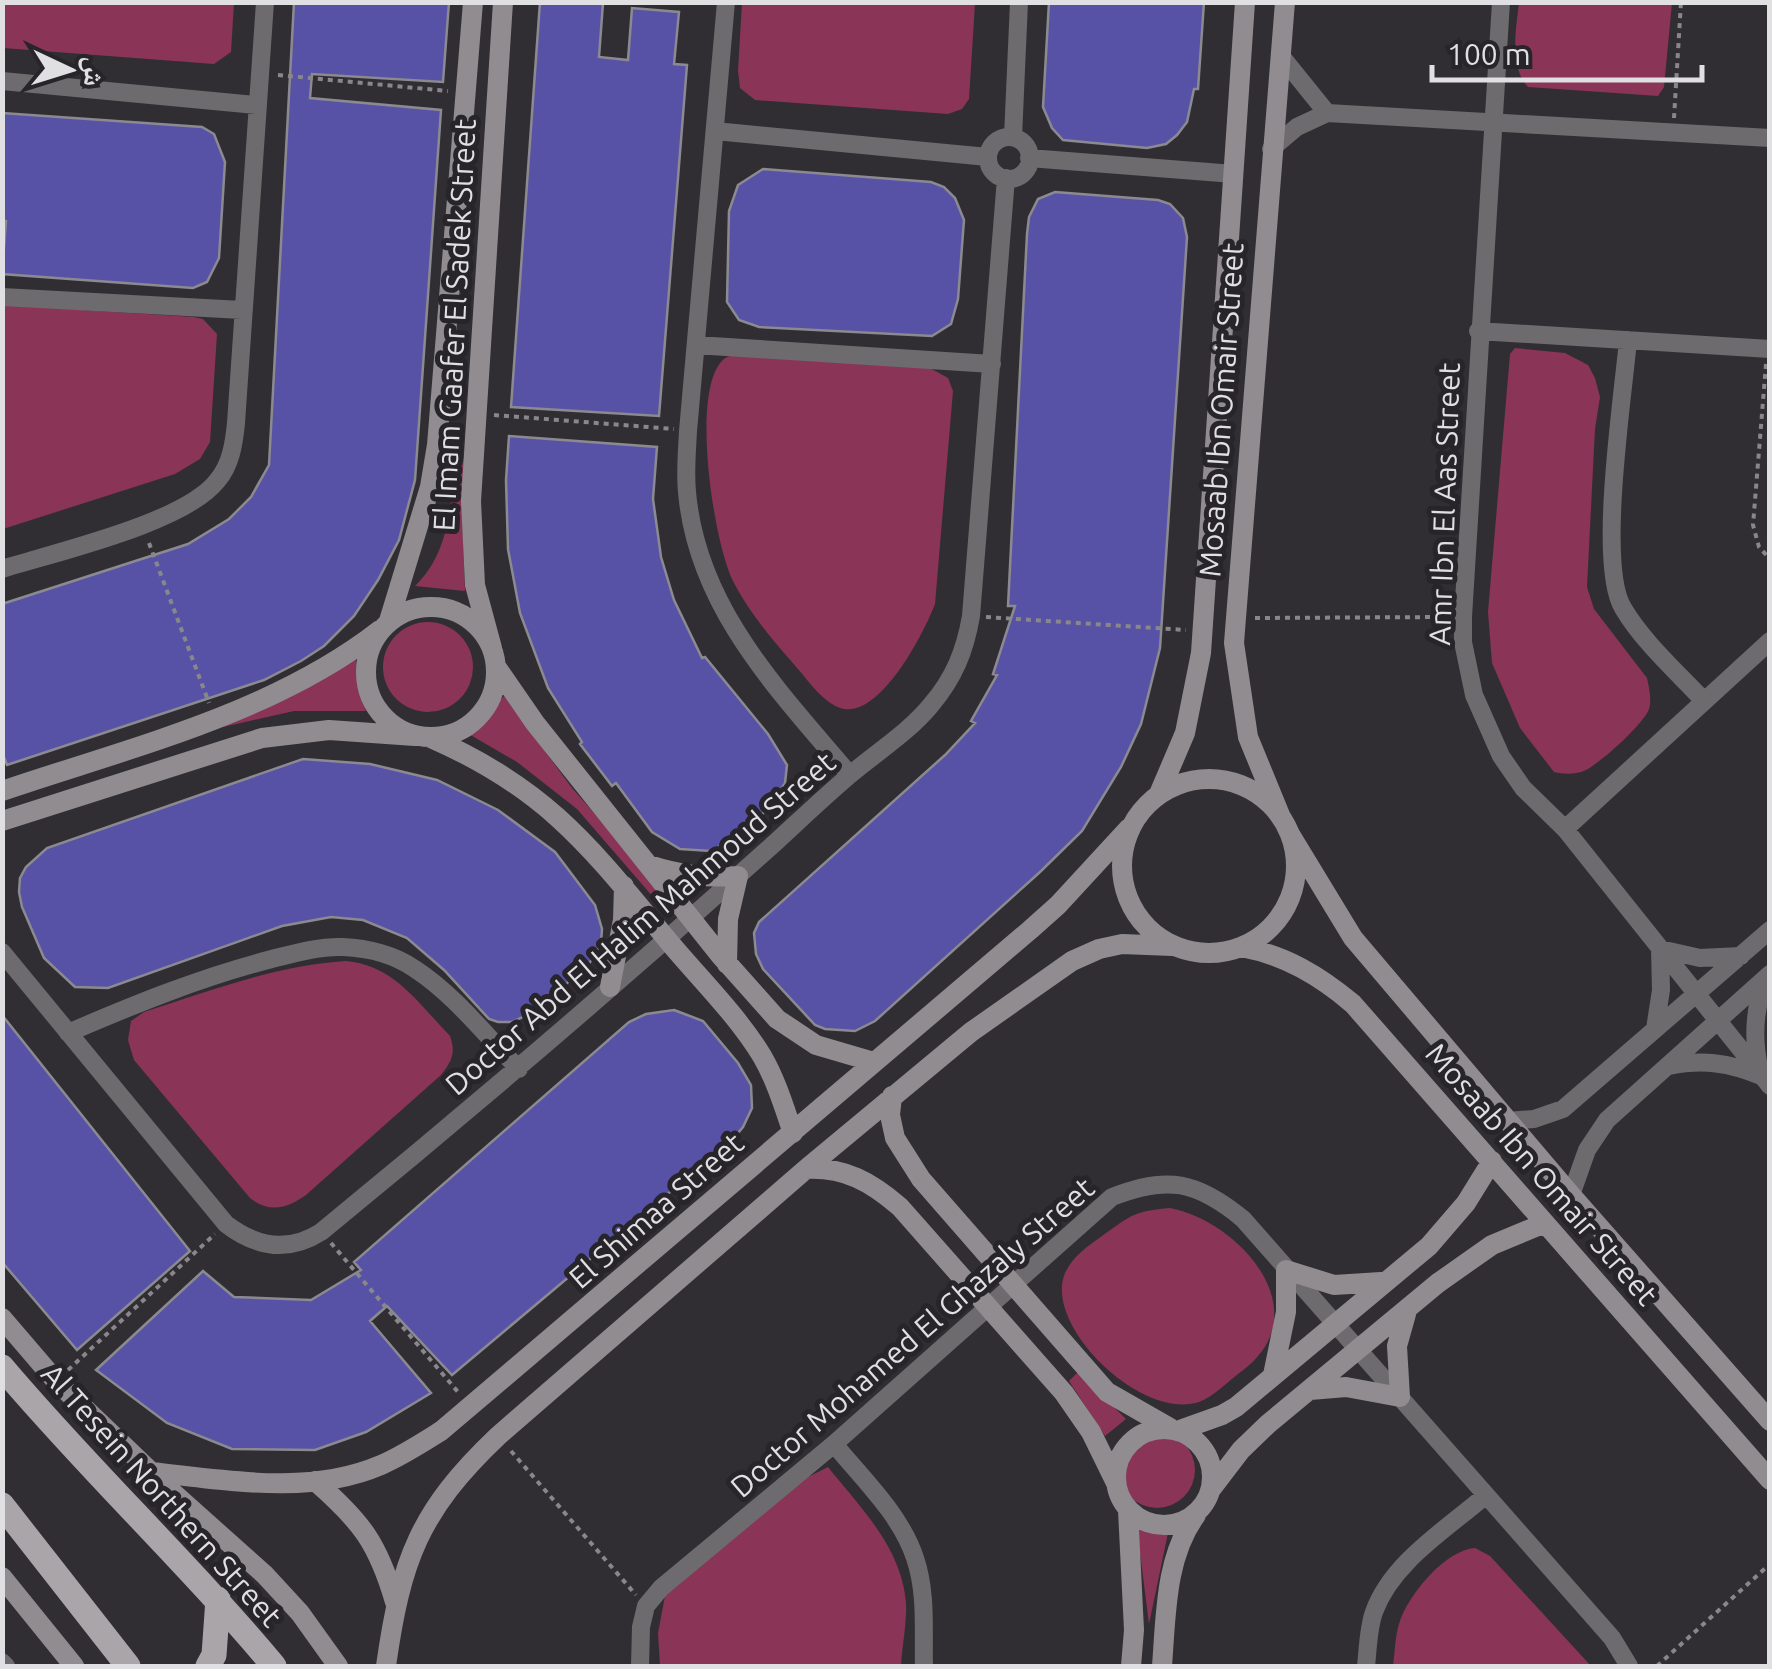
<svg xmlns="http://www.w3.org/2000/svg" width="1772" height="1669" font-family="Ubuntu,'Noto Naskh Arabic',sans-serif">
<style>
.green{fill:#8a3457}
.building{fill:#5752a6;stroke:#8a8a90;stroke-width:2.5}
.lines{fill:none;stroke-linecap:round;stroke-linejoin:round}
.path{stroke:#89878b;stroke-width:4;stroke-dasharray:5 5;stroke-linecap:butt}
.street{stroke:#6d6b6d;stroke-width:18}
.secondary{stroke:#908c8f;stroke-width:20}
.primary{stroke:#aaa5a9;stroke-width:25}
.labels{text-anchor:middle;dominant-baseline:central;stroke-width:10;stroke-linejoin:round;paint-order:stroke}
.street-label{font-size:30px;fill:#e0dfe2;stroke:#272529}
</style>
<rect width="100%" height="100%" fill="#312e33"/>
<path class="green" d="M2,3H234L231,52L214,64L3,48Z
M742,3H975L969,99L962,109L948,114L755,100L740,88L738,71Z
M1519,3H1672L1664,87L1658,96L1528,87C1509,67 1516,28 1519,3Z
M2,305L194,317L203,319L217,334L210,442L200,459L175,474L3,529Z
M1515,348L1565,353L1588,365L1595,378L1600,397L1595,429L1587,587L1594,609L1647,678C1649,687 1652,701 1649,709C1643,725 1600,763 1586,770C1576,775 1564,774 1554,772L1520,728L1492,663L1488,612L1510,354Z
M738,353L928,367L948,378L953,391L935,604C924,633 882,715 844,709C825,705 810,683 798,669C775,643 750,614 734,583C714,546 689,388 724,359C728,356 733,355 738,353Z
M456,457L464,458L462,513L465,591L415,586C450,553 451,502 456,457Z
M383 667a45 45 0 1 1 90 0a45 45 0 1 1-90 0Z
M356,659L361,699L366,711H294L223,727L242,712L289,698Z
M504,696L572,788L675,905L666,912L577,809L517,762L467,733Z
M346,961C394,965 419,1004 450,1036C456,1053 452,1061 441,1075L306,1195C286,1209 269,1213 250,1198L134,1060L128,1040L131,1021L144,1012C210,991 277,965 346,961Z
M1170,1208C1241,1222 1320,1313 1242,1371C1229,1380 1214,1397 1199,1402C1141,1421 1043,1325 1065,1273C1073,1256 1088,1246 1102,1236C1131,1215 1135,1211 1170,1208Z
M1078,1372L1126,1419L1105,1436L1069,1381Z
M1119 1470a38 38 0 1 1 76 0a38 38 0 1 1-76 0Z
M828,1467C860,1507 902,1548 906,1603C907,1623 902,1646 901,1666H660L658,1633L665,1596L802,1480Z
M1137,1529L1168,1533L1149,1624Z
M1475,1548L1490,1556L1591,1666H1393C1395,1651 1395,1633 1401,1618C1412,1591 1446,1550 1475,1548Z"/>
<path class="building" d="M294,2H449L443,82L312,74L310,98L441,110L415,480L399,540L378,580L354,616L324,646L301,661L264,680L7,765L2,752V604L188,544L229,519L251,497L269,465Z
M540,2L603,3L599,57L628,60L632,8L679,12L674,64L687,65L659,416L511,407Z
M1049,2H1204L1198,89H1194L1187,122L1177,135L1166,144L1147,148L1063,140L1052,128L1043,107Z
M2,113L202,127L214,134L225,162L219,258L207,282L193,288L2,274L6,221L2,220Z
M763,169L931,182L944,187L955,198L964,220L958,299L951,324L932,336L759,327L739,320L727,302L729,211L738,185Z
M1055,192L1158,200L1170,204L1183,218L1187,237L1160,648L1141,724L1121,767L1082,831L1040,872L875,1021L855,1031L825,1029L815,1025L763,969L756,954L754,933L759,922L945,755L975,723L971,721L997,675L993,674L1015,606H1008L1027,234L1029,217L1038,199Z
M509,436L657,447L653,499L661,557L674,600L702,658L705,657L768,734L787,765L785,783L769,808L737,836L711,851L680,849L652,832L616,783L612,786L580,744L582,742L548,688L520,613L508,549L506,480Z
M303,759L370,764L437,780L498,810L555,852L595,905L602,929L601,943L589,964L534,1012L512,1022H498L489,1019L444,970L407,938L363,920L331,917L282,926L108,988L75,987L44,958L22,907L19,892L20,878L26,867L47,848Z
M674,1010L703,1021L738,1063L751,1085L752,1108L743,1127L732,1140L452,1375L387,1306L370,1321L431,1393L366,1432L315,1450L232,1449L167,1423L96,1370L203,1271L234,1297L311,1300L361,1270L354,1262L629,1022L646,1014Z
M2,1015L190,1251L77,1350L2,1262Z"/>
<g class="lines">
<path class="path" d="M278,75L448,91
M1674,118L1681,2
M1766,364L1753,525L1759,547L1770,559
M494,415L674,429
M149,543L209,703
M986,617L1186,630
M1255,618L1445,617
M331,1243L458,1392
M68,1370L215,1234
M511,1451L636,1595
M1657,1666L1770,1564"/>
<path class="street" d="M726,2L688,431C687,451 685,472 687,492C697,608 779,691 850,775
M1501,2L1463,617V642L1474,695L1501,756L1523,788L1565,829L1770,1086
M1281,56L1327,113
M2,81L256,105
M715,131L988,157
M1013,137L1019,2
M988 158a21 21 0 1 1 42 0a21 21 0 1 1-42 0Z
M1271,149L1297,127L1327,113L1770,138
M1029,158L1234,174
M2,297L242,310
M1478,331L1770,349
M1628,340C1623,397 1597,565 1623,608C1643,642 1677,672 1704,701
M696,345L992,364
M2,569C56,552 184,523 217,481C231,465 234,443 236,423L265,2
M1565,829L1770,641
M2,952L226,1224C256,1247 288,1253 321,1232C476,1105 628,975 777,841C802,818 825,796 851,774C877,752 909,732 931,705C954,678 965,651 971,616L1006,178
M1655,1029L1661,990L1660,949L1700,958L1741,956
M68,1033C133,1005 199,978 268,960C292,954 318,946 343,947C368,948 395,955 415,969C455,995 486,1036 519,1069
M1669,1066C1703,1059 1730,1063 1761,1076
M1760,1071C1752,1039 1754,1010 1765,979
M1507,1121L1534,1119L1563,1109L1770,930
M1571,1195L1587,1150L1607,1120L1770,974
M834,1444C863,1479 901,1515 915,1558C927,1593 923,1631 924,1666
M2,1662L6,1666
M640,1666L641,1627L646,1606L661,1588L834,1444L1112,1197C1167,1175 1197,1181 1243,1219L1612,1638L1629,1666
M1366,1666C1368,1649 1368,1629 1374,1612C1392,1562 1447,1529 1486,1495"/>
<path class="secondary" d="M366 672a65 65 0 1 1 130 0a65 65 0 1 1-130 0Z
M389,621L430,487L437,445L473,2
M492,648L475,585L471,501L503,2
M497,668L535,723L720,955L777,1019L816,1045L874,1062
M431,738C548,789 591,848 670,943C701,980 737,1015 762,1056C776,1080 784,1107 793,1133
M1122 866a87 87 0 1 1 174 0a87 87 0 1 1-174 0Z
M2,791C131,747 272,714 380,630
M1159,794L1185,733L1201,653L1245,2
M1280,815L1248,737L1234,643L1285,2
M2,821L262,738L329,730L415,736
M1291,836L1353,938L1571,1195L1770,1421
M649,865C680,875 706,878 738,876L728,919L727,964
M1241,947C1285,955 1320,976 1353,1004L1770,1480
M610,987L623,920L624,886
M892,1096L890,1115L895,1138L921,1179L1107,1392L1170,1428
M806,1169C845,1167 871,1182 900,1207L1064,1393L1091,1432L1116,1483
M2,1318L56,1381L171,1491L265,1575L300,1613L338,1666
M1273,1375L1286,1312V1270L1334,1285L1381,1282
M1310,1390L1346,1387L1400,1397L1397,1346L1406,1314
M1116 1477a48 48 0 1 1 96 0a48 48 0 1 1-96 0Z
M1180,1430L1222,1415L1236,1407L1429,1246L1466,1203L1492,1161
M151,1472C226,1480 309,1496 381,1465C402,1456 422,1443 441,1431L1030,930L1058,905L1129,828
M315,1481C361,1521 378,1543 395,1602
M1212,1488L1241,1450L1268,1424L1438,1283L1492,1245L1545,1223
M1128,1510L1134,1630L1131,1666
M2,1577L74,1666
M386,1666C401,1560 419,1511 498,1436L806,1169L971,1032L1072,961L1099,949L1122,944L1172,946
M1162,1666C1166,1616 1165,1557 1196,1515"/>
<path class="primary" d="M2,1367C89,1470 188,1563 274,1666
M2,1505L128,1666
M208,1666L214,1655L218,1599"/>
</g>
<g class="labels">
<g class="street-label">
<text transform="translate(454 325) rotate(-87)">El Imam Gaafer El Sadek Street</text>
<text transform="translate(1221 410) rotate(-86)">Mosaab Ibn Omair Street</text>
<text transform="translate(1444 504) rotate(-88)">Amr Ibn El Aas Street</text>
<text transform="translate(640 923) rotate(-41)">Doctor Abd El Halim Mahmoud Street</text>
<text transform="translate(1542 1174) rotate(49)">Mosaab Ibn Omair Street</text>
<text transform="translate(656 1210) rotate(-41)">El Shimaa Street</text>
<text transform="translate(912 1337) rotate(-41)">Doctor Mohamed El Ghazaly Street</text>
<text transform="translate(162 1495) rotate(48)">Al Tesein Northern Street</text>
</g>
</g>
<rect width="1772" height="1669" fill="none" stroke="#e0dfe2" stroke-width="10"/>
<g transform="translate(70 70) rotate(94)" stroke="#272529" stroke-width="8" paint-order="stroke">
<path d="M0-8L18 38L0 25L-18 38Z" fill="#e0dfe2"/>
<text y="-15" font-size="28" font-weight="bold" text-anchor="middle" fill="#e0dfe2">ش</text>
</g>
<path d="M1432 65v15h270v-15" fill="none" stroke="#e0dfe2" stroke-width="5"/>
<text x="1447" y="65" font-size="30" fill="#e0dfe2" stroke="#272529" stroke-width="8" paint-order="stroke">100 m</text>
</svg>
